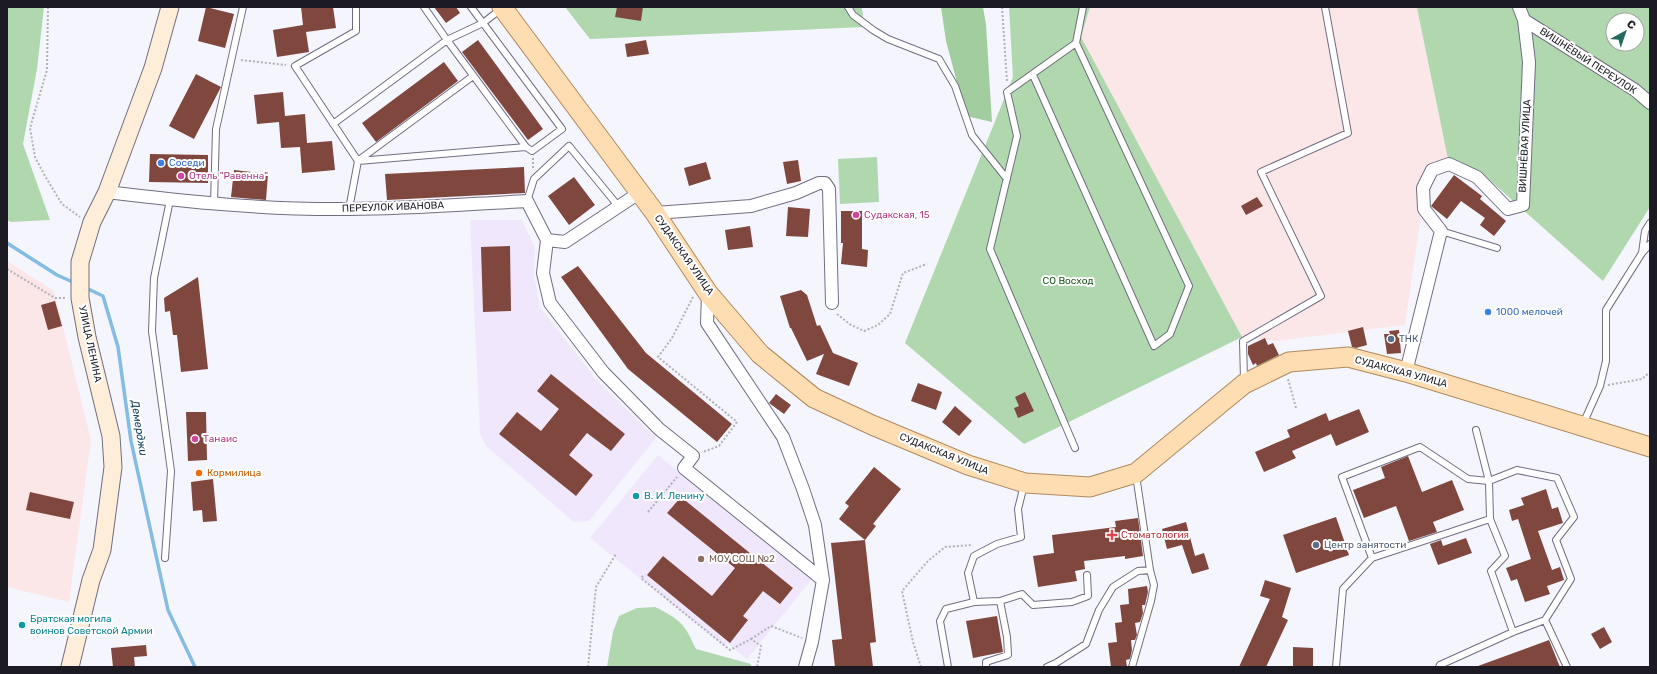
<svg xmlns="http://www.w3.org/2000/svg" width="1657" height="674" font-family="Rubik,sans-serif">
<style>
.industrial{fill:#fbe6e8}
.education{fill:#f1e7fc}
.green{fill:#b1d7af;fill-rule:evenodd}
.forest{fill:#a1cd9f}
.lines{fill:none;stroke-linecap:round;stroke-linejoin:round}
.stream{stroke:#84bce2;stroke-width:3.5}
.building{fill:#7f473d}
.lane-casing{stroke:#716e81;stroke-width:8}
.street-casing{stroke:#716e81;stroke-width:14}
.secondary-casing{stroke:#716e81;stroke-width:19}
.primary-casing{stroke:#ae8a5f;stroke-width:21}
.path{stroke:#b2b1b9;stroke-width:2;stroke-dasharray:2 2;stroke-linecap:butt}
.lane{stroke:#fff;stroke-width:6}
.street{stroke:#fff;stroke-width:12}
.secondary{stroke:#feeed9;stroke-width:17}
.primary{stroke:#feddb3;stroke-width:19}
.shop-dot{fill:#3f7fe0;stroke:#fff;stroke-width:1.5}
.hotel-dot{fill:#d1479c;stroke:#fff;stroke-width:1.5}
.service-dot{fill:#5c6f8a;stroke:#fff;stroke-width:1.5}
.food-dot{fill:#e8710a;stroke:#fff;stroke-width:1.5}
.culture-dot{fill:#0f9aa8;stroke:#fff;stroke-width:1.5}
.health-dot{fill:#e0444e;stroke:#fff;stroke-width:1.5}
.education-dot{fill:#8d6e63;stroke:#fff;stroke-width:1.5}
.labels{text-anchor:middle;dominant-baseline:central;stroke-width:4;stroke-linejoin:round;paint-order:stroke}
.street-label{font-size:10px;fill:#1c1b23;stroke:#fff}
.shop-label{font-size:10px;fill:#366cbe;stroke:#fff;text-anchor:start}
.hotel-label{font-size:10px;fill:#b23c85;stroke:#fff;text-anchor:start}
.park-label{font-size:10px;fill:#1c581d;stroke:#fff}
.service-label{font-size:10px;fill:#4e5e75;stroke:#fff;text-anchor:start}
.food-label{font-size:10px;fill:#c56008;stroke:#fff;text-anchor:start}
.culture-label{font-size:10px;fill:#0d838f;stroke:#fff;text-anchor:start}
.health-label{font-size:10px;fill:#be3a42;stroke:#fff;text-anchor:start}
.education-label{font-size:10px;fill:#785e54;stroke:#fff;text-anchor:start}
.water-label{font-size:11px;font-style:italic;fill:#0e3b55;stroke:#fff}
</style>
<rect width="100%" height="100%" fill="#f5f5fd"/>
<path class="industrial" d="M1090,7H1421L1417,8L1448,159L1428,167L1405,325L1276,341L1242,337L1081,37Z
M7,261L54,291L91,440L69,602L7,587Z"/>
<path class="education" d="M470,220H522L535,248L534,275L540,307L595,378L656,438L589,521L574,522L485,445L480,433Z
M658,455L812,579L747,659L727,643L724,646L590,538Z"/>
<path class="green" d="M7,7H44L37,69L23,144L50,220L11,222L7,220Z
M565,7H862L864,27L590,39Z
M1009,7H1090L1081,37L1242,337L1024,444L905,343L1013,77Z
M1421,7H1650V207L1603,281L1484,175L1448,159L1417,8ZM1613,20H1637V44H1613Z
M877,157L879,202L840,204L838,159Z
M655,607C681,620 684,623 696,649L751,664L750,667H607L613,632L619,616L637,608Z"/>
<path class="forest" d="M941,7H983L986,25L992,122L966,116L946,41Z"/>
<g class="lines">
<path class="stream" d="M7,243L57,275L75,283
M86,288L103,296L118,347L131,441L168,610L195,667"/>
</g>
<path class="building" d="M206,7L234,14L225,48L198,41Z
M301,7H333L336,28L306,32L309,52L277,57L273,30L303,25Z
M434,7H456L460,13L446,23Z
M617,7H643L641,21L615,17Z
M478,40L543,129L528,140L462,52Z
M646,40L649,54L627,57L625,44Z
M444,62L458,81L376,142L362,123Z
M196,74L221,87L194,139L169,126Z
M283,92L285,116L305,114L307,143L332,141L335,170L302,173L300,147L281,148L279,122L257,124L254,95Z
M150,154L208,155V183L149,182Z
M798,160L801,181L787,184L783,162Z
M706,162L711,179L689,186L684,168Z
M524,167L525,193L387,200L385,174Z
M234,170L268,174L266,200L231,197Z
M1454,175L1482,196L1480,199L1506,221L1494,236L1480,225L1485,218L1461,201L1447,219L1431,206Z
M574,177L595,205L569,225L548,196Z
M1257,197L1263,206L1246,215L1241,206Z
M788,207L810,209L808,237L786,236Z
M841,211H862V249L868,250L867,267L841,264L843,243H841Z
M750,226L753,247L728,250L725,230Z
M510,246L511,311L483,312L481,247Z
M578,266L646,353L732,424L717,442L628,369L561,277Z
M198,277L208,369L181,372L177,335H173L170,311L165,312L164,298Z
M801,290L807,295L817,326L820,325L833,353L858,363L849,386L816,374L824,354L807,361L791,328H790L780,296Z
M55,301L62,326L48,330L41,305Z
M1363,327L1367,345L1356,348L1352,347L1348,331Z
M1399,330L1401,353L1387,354L1384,334H1390L1389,331Z
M1265,338L1268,345L1273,343L1279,355L1257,366L1256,363L1253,365L1248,354V346Z
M551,374L625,434L611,451L587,433L569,455L593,475L576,496L499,434L517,412L541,431L559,409L537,391Z
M918,383L942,392L936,410L911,401Z
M1025,392L1034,411L1018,418L1014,408L1019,406L1015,397Z
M776,394L791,405L784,414L769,403Z
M955,406L972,421L959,436L942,422Z
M1359,409L1369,432L1336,446L1331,434L1292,451L1296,458L1264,472L1255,452L1290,437L1287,430L1326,413L1329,421Z
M186,412H206L207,460L188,461Z
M1408,456L1422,492L1452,480L1464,510L1433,522L1437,532L1409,541L1396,506L1364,518L1353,490L1385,478L1381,467Z
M874,467L901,489L873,524L876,526L865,540L839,519L849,506L845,503Z
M213,479L217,521L203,522L202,510L193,511L191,482Z
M1546,489L1552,509L1558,507L1563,523L1538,531L1552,570L1560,567L1564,580L1547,586L1550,594L1525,602L1517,579L1511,581L1506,568L1531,559L1518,519L1512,521L1509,510L1524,505L1521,498Z
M30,492L74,502L70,519L26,510Z
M681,497L793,588L780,604L763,591L743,616L748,620L730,643L647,575L663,556L712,596L735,568L667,513Z
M1336,517L1349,555L1296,573L1283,535Z
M1138,518L1143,556L1125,559V556L1084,561L1085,569L1075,571L1077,581L1038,587L1033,556L1054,553L1052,535L1116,527L1115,521Z
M1186,522L1195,556L1204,553L1209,569L1192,574L1182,545L1167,549L1162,529Z
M1466,538L1472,553L1438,565L1430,544L1441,540L1443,546Z
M865,540L876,642L870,643L873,667H835L832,640L842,639L831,543Z
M1265,580L1291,588L1282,617L1288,620L1266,667H1239L1270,599L1260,596Z
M1147,586L1148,592L1145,605H1142L1143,613L1140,622L1135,623L1137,635L1135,640H1131L1132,650L1130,659L1126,660L1127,667H1111L1108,643L1117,642L1115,623L1122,622L1120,605L1129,604L1128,589Z
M997,616L1003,652L973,658L966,621Z
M1604,627L1612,642L1600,649L1591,634Z
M1549,640L1560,667H1478V666Z
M146,645L147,656L134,657L135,667H113L111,648Z
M1293,647L1313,648V667H1293Z"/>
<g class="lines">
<g class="lane-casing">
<path id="lane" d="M471,7L483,23L447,40L526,147L532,151L562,129L483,23L501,9
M848,7L853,15L873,30L888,39L939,59L955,86L972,135L1007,179
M1033,75L1154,346L1170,334L1189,286L1076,43L1083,7
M333,124L447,40L424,7
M359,160L473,76
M358,161L526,147
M527,201L534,179L569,146L619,207
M214,204L216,129L243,7
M349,209L358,161L295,66L356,31V7
M1441,231L1497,248
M1642,253L1650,244
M1244,380L1243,341L1321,296L1261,172L1348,133L1325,7
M1583,424L1600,386L1606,361V310L1642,253L1645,231L1650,223
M1476,430L1489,481L1517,470L1557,478L1574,517L1556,540L1571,579L1545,620L1513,632L1491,571L1505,556L1490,519
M1075,448L990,249L1017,136L1007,92L1076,43
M165,558L171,471L152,331L154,278L170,200
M974,602L1000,601L1022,594L1033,605L1072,602L1088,596L1087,575
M1545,620L1567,667
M948,667L940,621L946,609L974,602L968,573L974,556L997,544L1021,537L1018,509L1024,485
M986,667V662L1008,655L1007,637L1000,601
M1047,667L1056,663L1086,644L1099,610L1113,587L1138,571L1150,570
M1132,667L1151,601L1154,585L1150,570L1136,475
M1336,667L1343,589L1372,558L1490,519L1489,481L1468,479L1420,447L1342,477L1372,558
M1439,667L1440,665L1513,632"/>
</g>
<g class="street-casing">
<path id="street" d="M1524,20L1635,90L1650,103
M107,192C188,202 268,210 349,209C408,209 468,204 527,201L547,240L565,242L639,193
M655,213L751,206L796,193L819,183H825L829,189L832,303
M547,240L543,273L550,303L603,372L659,429L693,456L684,468L823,580
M708,293L707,323L783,437L803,489L815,525L823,580L812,642L805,667
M1406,372L1441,231L1424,209L1423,188L1432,170L1449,164L1477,177L1508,209L1523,205L1529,62L1524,20L1519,7"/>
</g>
<g class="secondary-casing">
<path id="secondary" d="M70,667L91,580L102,550L113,467L111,436L87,337L80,298V262L92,222L107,192L153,68L170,7"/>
</g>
<g class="primary-casing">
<path id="primary" d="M502,7L655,213L708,293L760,354L814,398L872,425L968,465L1025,483L1090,487L1136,473L1244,384L1289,362L1348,357L1406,372L1650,447"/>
</g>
<path class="path" d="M48,7L47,70L30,128L35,157L45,176L62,204L80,217
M1002,7L1007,82
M241,60L286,65
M533,158V168
M7,269L55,298H66
M693,297L672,338L658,357L737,422L719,446L703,452
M837,314L851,325L864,331L878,325L890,314L903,273L927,264
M1288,379L1296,408
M1608,385L1642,379L1650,372
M648,512L677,477
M643,576L641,578L730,650L751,639L761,646L757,667
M751,639L771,626L802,638
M588,667L596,587L616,554
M921,667L913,642L902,591L928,561L945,547L973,545"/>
<use href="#lane" class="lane"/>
<use href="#street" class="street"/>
<use href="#secondary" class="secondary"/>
<use href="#primary" class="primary"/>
</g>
<g class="shop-dot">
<circle cx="161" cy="163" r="4"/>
<circle cx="1488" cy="312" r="4"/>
</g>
<g class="hotel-dot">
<circle cx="181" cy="176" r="4"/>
<circle cx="856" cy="215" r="4"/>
<circle cx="195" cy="439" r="4"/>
</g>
<g class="service-dot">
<circle cx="1391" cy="339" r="4"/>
<circle cx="1316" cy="545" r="4"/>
</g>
<circle class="food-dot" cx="199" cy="473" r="4"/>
<g class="culture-dot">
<circle cx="636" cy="496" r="4"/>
<circle cx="22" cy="625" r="4"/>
</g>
<path class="health-dot" d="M1110 529h4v4h4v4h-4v4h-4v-4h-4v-4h4z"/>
<circle class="education-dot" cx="701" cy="559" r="4"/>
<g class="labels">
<g class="street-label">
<text transform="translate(1588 61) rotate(33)">ВИШНЁВЫЙ ПЕРЕУЛОК</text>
<text transform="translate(1525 146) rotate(-87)">ВИШНЁВАЯ УЛИЦА</text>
<text transform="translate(393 207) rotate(-2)">ПЕРЕУЛОК ИВАНОВА</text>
<text transform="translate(684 255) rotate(55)">СУДАКСКАЯ УЛИЦА</text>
<text transform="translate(90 344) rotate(78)">УЛИЦА ЛЕНИНА</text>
<text transform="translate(1401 372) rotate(15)">СУДАКСКАЯ УЛИЦА</text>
<text transform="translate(944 454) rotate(22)">СУДАКСКАЯ УЛИЦА</text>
</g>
<g class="shop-label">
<text x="169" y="163">Соседи</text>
<text x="1496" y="312">1000 мелочей</text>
</g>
<g class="hotel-label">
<text x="189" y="176">Отель "Равенна"</text>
<text x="864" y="215">Судакская, 15</text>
<text x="203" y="439">Танаис</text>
</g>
<g class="park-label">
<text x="1068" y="281">СО Восход</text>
</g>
<g class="service-label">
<text x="1399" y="339">ТНК</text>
<text x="1324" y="545">Центр занятости</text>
</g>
<g class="food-label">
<text x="207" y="473">Кормилица</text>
</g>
<g class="culture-label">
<text x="644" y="496">В. И. Ленину</text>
<text x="30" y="619">Братская могила<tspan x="30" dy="12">воинов Советской Армии</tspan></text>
</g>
<g class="health-label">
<text x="1121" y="535">Стоматология</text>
</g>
<g class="education-label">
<text x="709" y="559">МОУ СОШ №2</text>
</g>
<g class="water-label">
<text transform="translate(139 428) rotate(81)">Демерджи</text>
</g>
</g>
<rect width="1657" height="674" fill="none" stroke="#1c1b23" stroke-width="16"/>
<g transform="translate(1625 32) rotate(40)"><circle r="19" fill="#ffffff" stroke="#a4a4a7"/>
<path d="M0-3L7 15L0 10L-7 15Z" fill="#246a5f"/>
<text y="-6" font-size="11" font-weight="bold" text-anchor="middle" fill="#1c1b23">С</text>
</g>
</svg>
